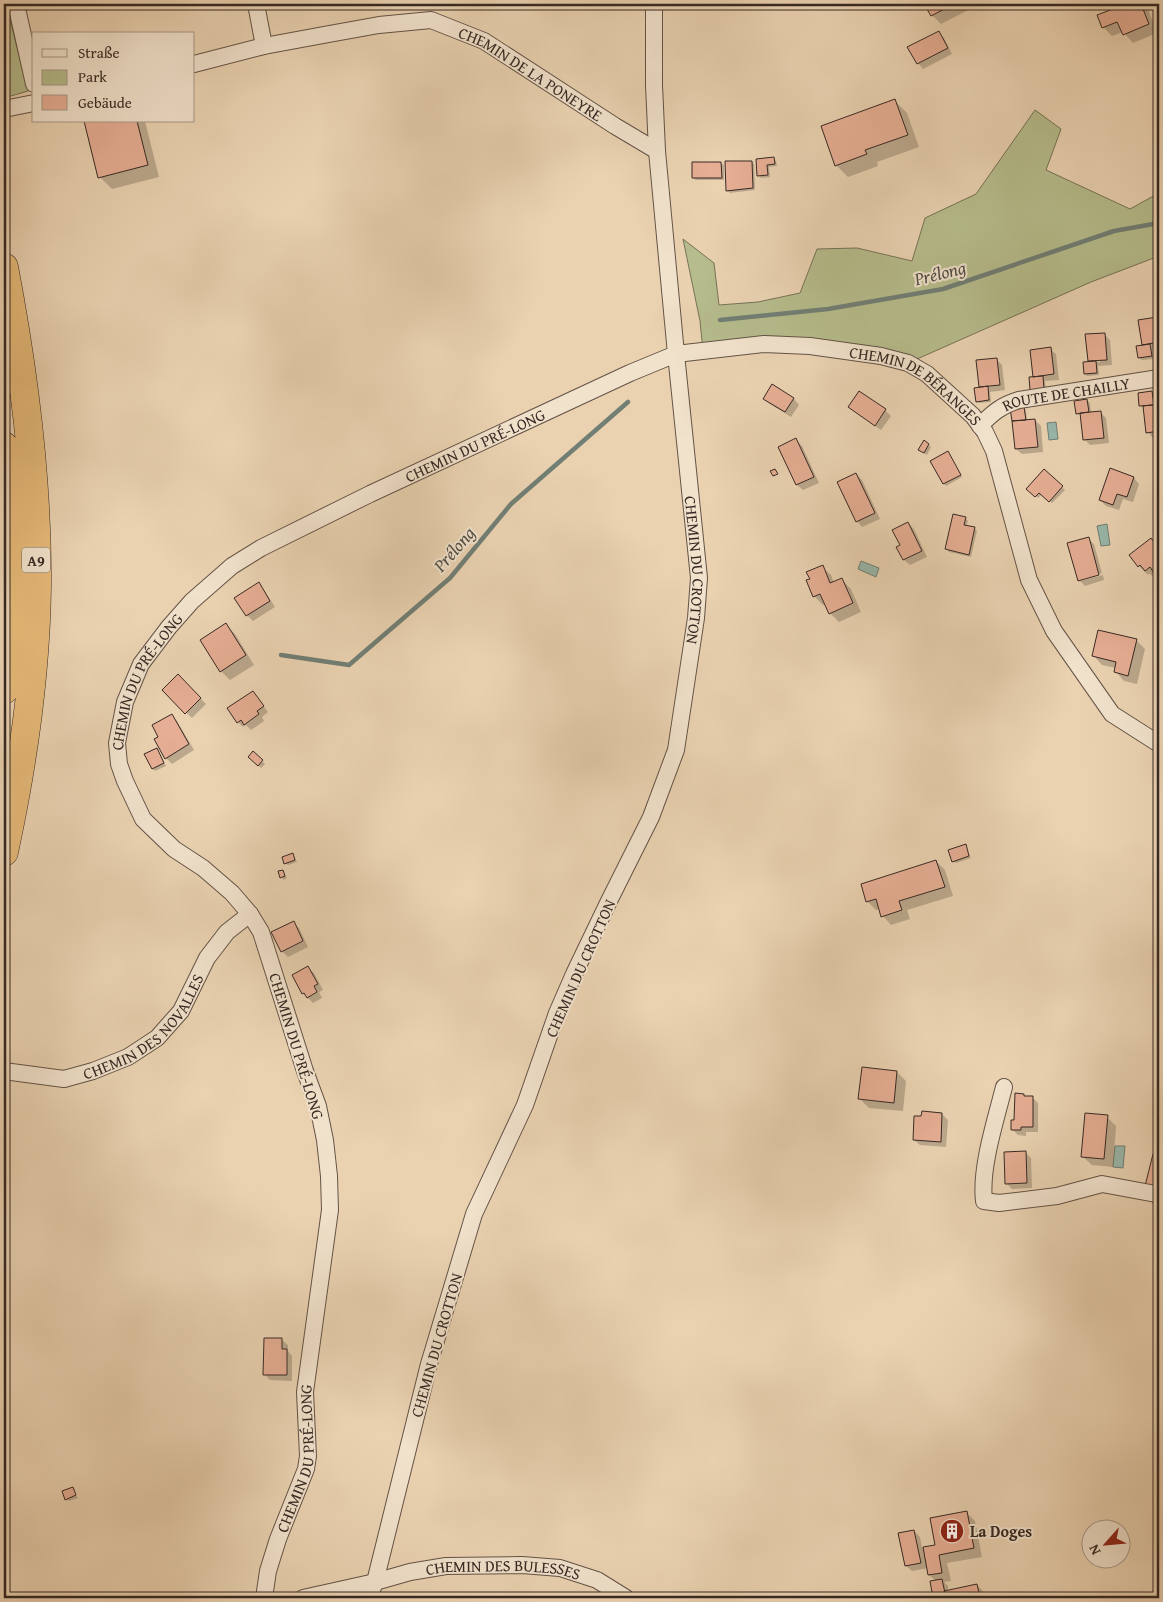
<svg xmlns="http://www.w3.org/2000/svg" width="1163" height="1602" font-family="'Gentium Book Plus',serif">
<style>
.green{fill:#b6bc8c;stroke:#767258}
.water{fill:#98b8ab;stroke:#717f75}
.shadow{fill:#0003;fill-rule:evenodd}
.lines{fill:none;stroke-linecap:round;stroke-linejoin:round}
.stream{stroke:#717f75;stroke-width:4.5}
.building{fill:#e6ae94;stroke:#372924}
.street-casing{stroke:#645347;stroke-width:18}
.highway-casing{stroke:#372924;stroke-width:29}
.street{stroke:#f1e2cc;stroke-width:16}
.highway{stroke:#e5b978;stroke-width:28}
.labels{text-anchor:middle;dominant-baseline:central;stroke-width:4;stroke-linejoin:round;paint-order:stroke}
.shield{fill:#f1e2cc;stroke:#6f6056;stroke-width:1}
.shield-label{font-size:15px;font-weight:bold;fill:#372924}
.street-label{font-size:16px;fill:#372924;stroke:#f1e2cc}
.poi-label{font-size:16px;font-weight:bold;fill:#372924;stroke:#f1e2cc;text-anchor:start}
.water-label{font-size:18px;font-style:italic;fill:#4f4d46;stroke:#f1e2cc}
</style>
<rect width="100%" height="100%" fill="#ead2b1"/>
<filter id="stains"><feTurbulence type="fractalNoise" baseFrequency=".004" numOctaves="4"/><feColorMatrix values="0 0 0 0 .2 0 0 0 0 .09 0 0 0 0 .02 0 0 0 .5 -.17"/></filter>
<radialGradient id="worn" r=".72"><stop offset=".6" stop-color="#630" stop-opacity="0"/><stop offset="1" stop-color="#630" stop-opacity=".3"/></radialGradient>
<path class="green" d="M4,4H6L28,91L4,98Z
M1035,110L1061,129L1046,170L1130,209L1159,193V256L1091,282L908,363L810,346L703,351L700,321L683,239L714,263L719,305L758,302L800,293L817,249L857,248L912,261L925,218L976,194Z"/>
<path class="water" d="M1056,422L1058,439L1049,440L1047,423Z
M1107,524L1110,545L1101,546L1097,526Z
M861,561L879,568L876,577L858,569Z
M1115,1146H1125L1123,1168L1113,1167Z"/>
<path class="shadow" d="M926,4H980L941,24L932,15Z
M1130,4H1143L1148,9L1157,33L1133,43L1123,32L1112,36L1103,27L1099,16Z
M938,32L944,38L952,54L923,69L918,63Z
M895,101L907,113L919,147L877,162L878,166L848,177L836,165Z
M85,121H145L159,177L112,189L100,177Z
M773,158L776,161L777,166L769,167L770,177L761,178L759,176L757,160Z
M752,162L754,164L755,190L730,193L727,190Z
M721,163L724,165V180H696L693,178Z
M1157,318L1159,321V348L1152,349L1153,359L1142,360L1139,358L1143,346L1140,321Z
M1104,334L1110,340L1112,365L1098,366L1099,375L1087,376L1085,373L1091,362L1089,361ZM1100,359V362H1092V360Z
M1050,349L1056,354L1059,380L1045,381L1046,391L1036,378Z
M996,359L1002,365L1005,390L990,392L991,402L979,403L977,401L981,388L978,362Z
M773,386L794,399L799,405L791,417L770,404L765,398Z
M1152,393L1154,395L1155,406L1159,405V437L1153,438L1148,432L1145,408L1141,406Z
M1087,400L1090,403L1091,413L1100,412L1106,418L1109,443L1090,445L1084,439L1081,415L1077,413Z
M849,407L885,410L891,416L881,430Z
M1024,408L1026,411L1027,421L1035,420L1041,426L1043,452L1022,454L1016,449Z
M796,440L802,446L819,483L803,490L797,485L780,448Z
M928,445L931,447L927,455L922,452Z
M948,452L962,477L946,486L944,484Z
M1044,471L1065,490L1052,503L1042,494L1038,498L1028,489Z
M856,474L862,480L880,519L862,527L857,521Z
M1134,478L1139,484L1133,502L1123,499L1119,510L1106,506L1100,500Z
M965,518L968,521L966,527L974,528L977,531L971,557L949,552L946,549Z
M908,523L914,529L927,557L910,565L904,560L898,547L901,545Z
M1088,539L1094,544L1102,573L1081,579V581L1103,575L1104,580L1085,586L1079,580Z
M1151,540L1159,548V579L1158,576L1155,579L1149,573L1148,575L1139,566Z
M822,567L831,575L834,583L842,580L851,589L861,612L839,622L830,613L826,604L823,605L814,596L811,580Z
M258,584L264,590L275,607L253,621L247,615Z
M226,625L235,634L254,665L230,680L221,671Z
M1136,640L1145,649L1137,684L1124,681L1116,672V668L1102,665L1094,656Z
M178,676L206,704L192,718L163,690Z
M253,692L268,712L262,717L264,721L251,730L246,725L243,727L238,722Z
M171,715L177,721L194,750L172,764L166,758L160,737Z
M159,752L166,766L155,771L153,768Z
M253,753L265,764L261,768L250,757Z
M965,846L971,858L956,863L953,861Z
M293,855L297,862L288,865L285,863Z
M936,861L945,870L953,896L907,910L910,919L891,925L883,916L880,909L876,910L867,901Z
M283,871L287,878L284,880L281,877Z
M293,923L299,928L308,947L288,957L282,951Z
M308,968L314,973L323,990L319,992L322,998L313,1003L303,993Z
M897,1072L906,1081L903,1111L869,1108L860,1099Z
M1023,1095L1026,1097H1032L1038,1103V1132H1026V1136L1018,1135L1012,1129Z
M942,1114L948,1120L946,1147L920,1145L914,1140L923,1117Z
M1107,1117L1116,1126L1113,1167L1092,1165L1083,1157Z
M1025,1152L1031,1158L1032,1188L1012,1189L1006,1183Z
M282,1340L288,1345V1351L292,1356V1381L270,1380L265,1375Z
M72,1489L78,1498L69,1501L66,1499Z
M967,1513L975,1521L982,1557L947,1563L951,1581L944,1582L948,1586V1591L977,1585L986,1594L987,1598H934L931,1582L936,1581L929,1575L928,1568L912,1571L906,1566L914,1531L920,1537L922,1548L937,1546Z"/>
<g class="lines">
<path class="stream" d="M720,320L828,309L943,289L1114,231L1159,223
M281,655L349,665L450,578L511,504L628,402"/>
</g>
<path class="building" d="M924,4H954L931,16Z
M1126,4H1141L1149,24L1123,35L1117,22L1102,28L1097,15Z
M939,31L948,48L917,64L907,47Z
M895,99L908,135L865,150L867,154L835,166L821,126Z
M84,121H137L148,165L98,178Z
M774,157L775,164L767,165L768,175L757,176L756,159Z
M725,161H752L753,188L726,191Z
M692,162H721L722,178H692Z
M1157,317L1159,342L1142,345L1138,320Z
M1105,333L1107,360L1088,361L1085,334Z
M1150,344L1152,356L1138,358L1136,346Z
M1051,347L1054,374L1033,377L1030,350Z
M997,358L1000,385L979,387L976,360Z
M1096,361L1097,373L1084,374L1083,362Z
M1043,376L1044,389L1030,390L1029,377Z
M772,384L794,398L785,412L763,399Z
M988,386L989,400L976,402L974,388Z
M859,391L886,409L875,426L848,407Z
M1152,391L1154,405L1139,406L1138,393Z
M1087,399L1089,412L1076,414L1074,401Z
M1159,404V431L1146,433L1143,406Z
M1024,407L1026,420L1012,421L1010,408Z
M1101,411L1104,438L1083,440L1080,413Z
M1035,419L1038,447L1015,449L1012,421Z
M796,438L814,477L796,485L778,447Z
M924,440L929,444L924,453L918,450Z
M948,451L961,475L943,484L930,461Z
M1110,468L1134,477L1127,497L1117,494L1113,505L1099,500Z
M775,469L778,474L773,476L770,471Z
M1044,469L1063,486L1049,502L1039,493L1035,497L1026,489Z
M856,473L875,513L856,522L837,482Z
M953,514L966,517L964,525L975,527L969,555L945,549Z
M908,522L922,551L903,560L896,547L900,545L892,530Z
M1089,537L1099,575L1078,581L1067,543Z
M1151,538L1159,549V581L1150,567L1145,571L1140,565L1138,567L1129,555Z
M823,565L830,583L842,578L853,603L829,614L820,594L813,597L806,580L810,579L806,572Z
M259,582L270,601L246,616L234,598Z
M226,623L246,655L220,672L200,640Z
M1098,630L1137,639L1128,676L1114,672L1116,662L1092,656Z
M178,674L201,698L185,714L162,690Z
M253,691L264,706L257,711L259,714L244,725L241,720L237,723L227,708Z
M172,714L189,744L165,759L154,739L158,737L152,725Z
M157,748L164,763L152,769L144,754Z
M253,751L263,760L258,766L248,757Z
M966,844L969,856L952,862L948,850Z
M293,853L295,860L284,864L282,857Z
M936,860L945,887L899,901L902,910L881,917L876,899L866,902L861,884Z
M283,870L285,876L280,878L278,871Z
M294,921L303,941L281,952L271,932Z
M308,966L318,984L314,986L317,992L307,998L304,993L302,994L292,975Z
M862,1067L897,1071L894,1103L858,1099Z
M1015,1093L1024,1094V1096H1033V1127H1021V1130H1011V1120H1014Z
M1159,1109V1123L1153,1112Z
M922,1111L942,1113L941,1142L913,1140L914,1116H921Z
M1085,1113L1108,1115L1104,1159L1081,1157Z
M1026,1151L1027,1183L1005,1184L1004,1152Z
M1153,1154L1159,1156V1190L1145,1186Z
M264,1338H282V1349H287V1375H263Z
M73,1487L76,1495L65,1500L62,1491Z
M967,1511L974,1548L939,1555L942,1573L928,1575L923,1547L935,1545L930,1518Z
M914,1530L921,1563L905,1566L898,1533Z
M942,1579L946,1598H933L930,1581Z
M977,1584L980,1598H946L944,1591Z"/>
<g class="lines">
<g class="street-casing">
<g id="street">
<path d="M16,4L34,84"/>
<path d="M256,4L264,46"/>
<path id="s1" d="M654,4V85L657,151L676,354L764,344L810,346L881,356L908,363L927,374L973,416L985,432L994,451L1029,580L1054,631L1112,714L1159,744"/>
<path id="s2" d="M194,64L264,46L329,34L379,25L431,20L484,41L615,126L657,151"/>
<path d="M4,109L34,103"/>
<path id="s3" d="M980,426C992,413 1002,405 1019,400L1159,378"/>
<path id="s4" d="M4,1071L64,1079L93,1071L128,1057L157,1038L181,1011L207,958L227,932L250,914"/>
<path d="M1004,1087C996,1119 980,1168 984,1201L999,1203L1057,1196L1102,1184L1156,1194L1159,1197"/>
<path id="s5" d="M264,1598L268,1571L278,1539L306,1469L308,1456L305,1392L330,1210L329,1176L325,1140L318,1106L305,1071L261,932L250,914L232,893L203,868L174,849L143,819L125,781L119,764L117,743L125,702L141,664L169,627L192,601L232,566L261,548L370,494L630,373L676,354L699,578L696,618L676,750L651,817L608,903L574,974L557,1013L525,1105L474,1214L429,1364L375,1582L369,1598"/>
<path id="s6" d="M303,1598L375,1582L410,1572L446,1566L522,1565L560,1568L597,1580L626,1598"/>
</g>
</g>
<g class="highway-casing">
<path id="highway" d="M4,267C24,372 38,479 37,586C36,676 23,764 4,852
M4,446C12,528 11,609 4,690"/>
</g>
<use href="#street" class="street"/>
<use href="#highway" class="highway"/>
</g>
<defs>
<g id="building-disc" transform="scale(1.25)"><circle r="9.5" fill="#8f2418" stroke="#f1e2cc"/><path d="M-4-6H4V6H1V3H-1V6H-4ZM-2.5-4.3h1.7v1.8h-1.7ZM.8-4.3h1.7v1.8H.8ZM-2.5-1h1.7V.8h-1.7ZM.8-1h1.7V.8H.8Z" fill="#fff"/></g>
</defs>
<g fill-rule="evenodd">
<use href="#building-disc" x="952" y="1531"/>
</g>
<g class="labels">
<rect class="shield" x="22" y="547.5" width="28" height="25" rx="4"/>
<g class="shield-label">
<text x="36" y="560">A9</text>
</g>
<g class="street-label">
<text stroke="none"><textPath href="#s2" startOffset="355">CHEMIN DE LA PONEYRE</textPath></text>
<text stroke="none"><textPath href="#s1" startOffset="602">CHEMIN DE BÉRANGES</textPath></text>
<text stroke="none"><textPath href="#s3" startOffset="95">ROUTE DE CHAILLY</textPath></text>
<text stroke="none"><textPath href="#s5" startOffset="1420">CHEMIN DU PRÉ-LONG</textPath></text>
<text stroke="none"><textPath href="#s5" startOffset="1858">CHEMIN DU CROTTON</textPath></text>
<text stroke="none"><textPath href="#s5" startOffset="1000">CHEMIN DU PRÉ-LONG</textPath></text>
<text transform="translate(580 968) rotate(-66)">CHEMIN DU CROTTON</text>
<text stroke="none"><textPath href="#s4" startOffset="160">CHEMIN DES NOVALLES</textPath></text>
<text transform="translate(297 1046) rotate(73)">CHEMIN DU PRÉ-LONG</text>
<text transform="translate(436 1345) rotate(-74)">CHEMIN DU CROTTON</text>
<text stroke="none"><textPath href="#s5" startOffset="145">CHEMIN DU PRÉ-LONG</textPath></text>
<text stroke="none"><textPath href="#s6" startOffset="204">CHEMIN DES BULESSES</textPath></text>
</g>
<g class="poi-label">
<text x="970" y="1531">La Doges</text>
</g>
<g class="water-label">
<text transform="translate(940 273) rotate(-14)">Prélong</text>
<text transform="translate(454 549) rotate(-49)">Prélong</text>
</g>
</g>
<rect width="1163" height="1602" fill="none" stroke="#ead2b1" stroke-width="20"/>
<rect x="5" y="5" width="1153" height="1592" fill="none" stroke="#372924" stroke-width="2.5"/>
<rect x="10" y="10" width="1143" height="1582" fill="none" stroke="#372924"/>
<rect x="32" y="32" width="162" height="90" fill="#f1e2cc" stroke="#a79889"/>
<rect x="42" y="49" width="25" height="8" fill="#f1e2cc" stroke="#a79889"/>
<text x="78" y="58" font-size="15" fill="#372924">Straße</text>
<rect x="42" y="70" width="25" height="15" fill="#b6bc8c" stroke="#a79889"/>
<text x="78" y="82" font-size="15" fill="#372924">Park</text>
<rect x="42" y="95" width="25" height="15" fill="#e6ae94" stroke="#a79889"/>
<text x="78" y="108" font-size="15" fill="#372924">Gebäude</text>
<g transform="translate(1106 1544) rotate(243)"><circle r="24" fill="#f1e2cc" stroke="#a79889"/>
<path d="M0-4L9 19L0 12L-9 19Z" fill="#8f2418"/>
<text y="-8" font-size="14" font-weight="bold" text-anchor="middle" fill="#372924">N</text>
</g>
<rect width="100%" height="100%" filter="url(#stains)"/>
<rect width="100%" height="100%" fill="url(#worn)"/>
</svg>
